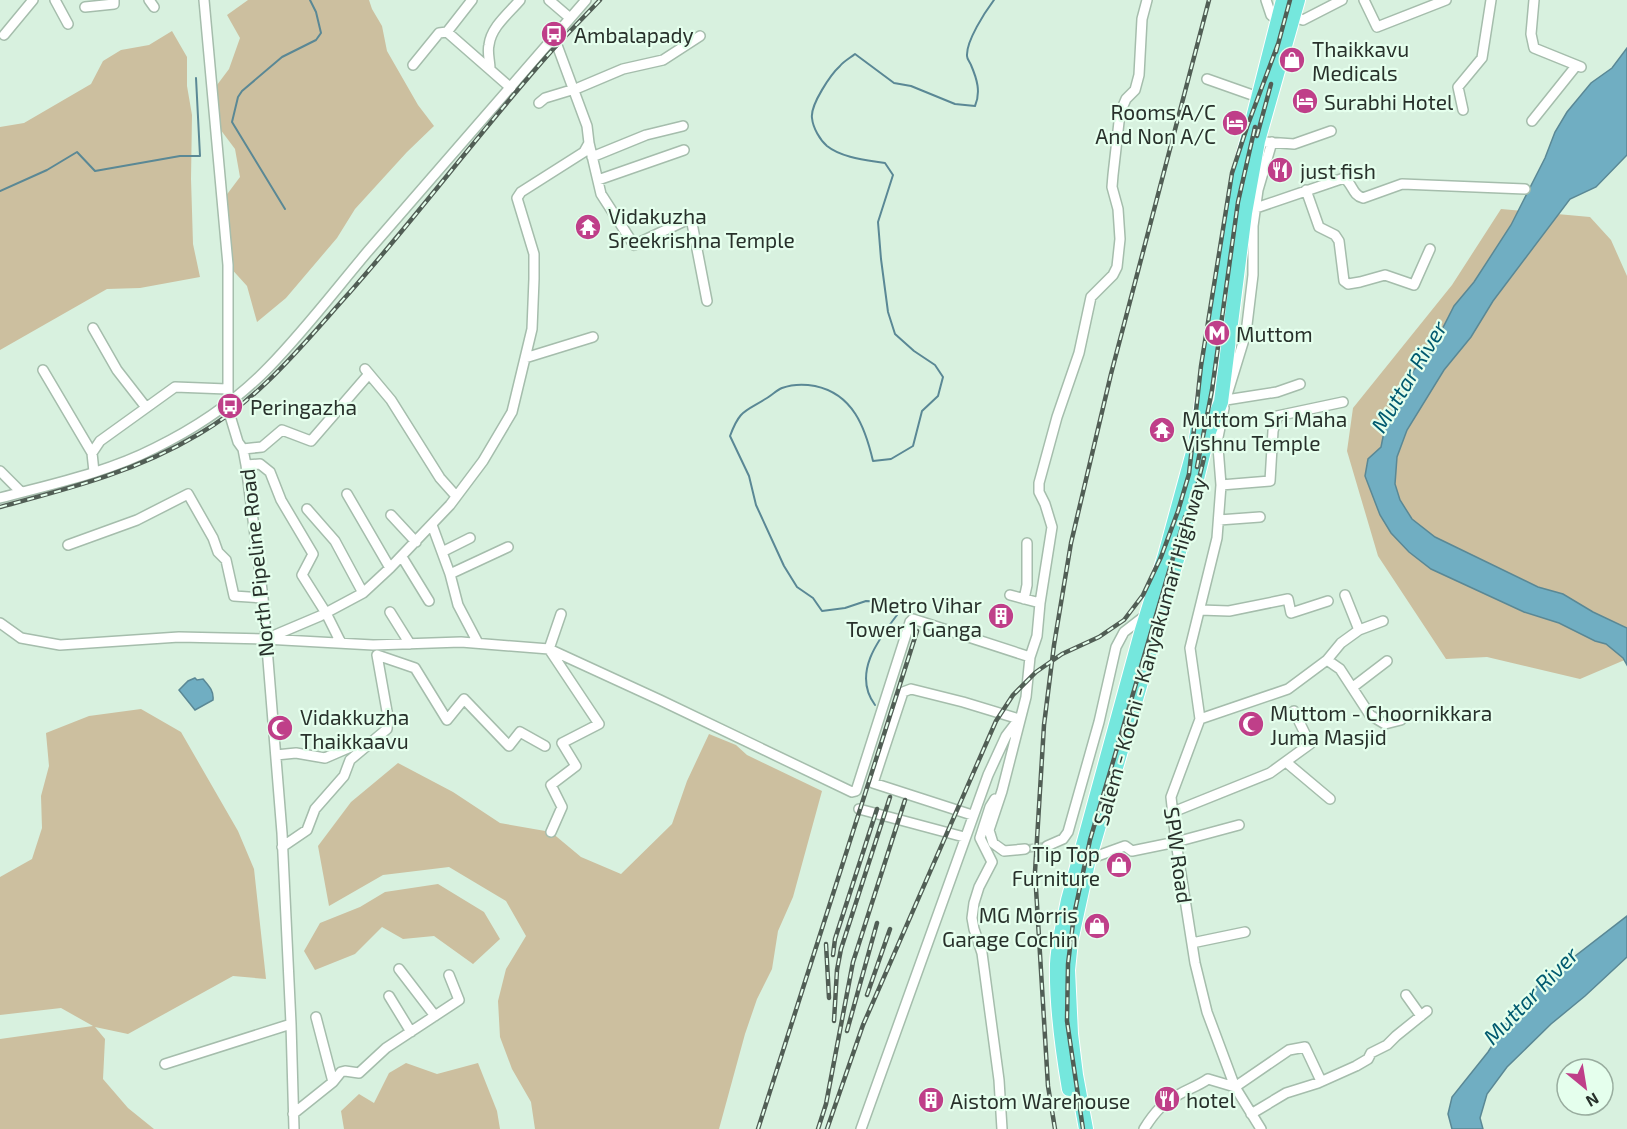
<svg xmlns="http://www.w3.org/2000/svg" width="1627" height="1129" font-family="'Exo 2',sans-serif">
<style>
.green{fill:#ccbf9f}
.water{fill:#70aec2;stroke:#5a8895;stroke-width:1.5}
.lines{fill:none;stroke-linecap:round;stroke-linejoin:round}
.stream{stroke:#5a8895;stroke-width:2}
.minor-tunnel{stroke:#b5cbbb;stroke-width:9;stroke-dasharray:9 4.5;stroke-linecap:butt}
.minor-casing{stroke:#a5bdac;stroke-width:12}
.highway-casing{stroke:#fff;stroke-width:16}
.minor{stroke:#fff;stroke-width:9}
.highway{stroke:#75e7dd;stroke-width:14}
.rail-casing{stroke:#515e55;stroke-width:4.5}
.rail{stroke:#e5ffed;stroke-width:2;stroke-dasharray:7;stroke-linecap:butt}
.labels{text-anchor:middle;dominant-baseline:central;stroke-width:4.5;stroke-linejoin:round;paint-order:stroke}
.poi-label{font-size:21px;fill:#28312b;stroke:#e5ffed;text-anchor:start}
.street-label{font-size:21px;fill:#28312b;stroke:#e5ffed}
.water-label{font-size:22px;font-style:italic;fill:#005a6f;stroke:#e5ffed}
</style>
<rect width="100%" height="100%" fill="#d8f1df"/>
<path class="green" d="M248,0H369L372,9L382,26L387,51L418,105L434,126L407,152L355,209L337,238L286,298L257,322L247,286L228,265L222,201L240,177L235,149L214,121L211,93L229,69L240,38L227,15Z
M172,31L187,57V86L192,115L191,179L193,244L200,277L140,288L107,289L0,350V127L24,123L91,84L103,61L121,50L149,45Z
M1501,209L1590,217L1611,240L1627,276V659L1580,679L1487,657L1446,659L1378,556L1347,451L1353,408L1452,285Z
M141,709L181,732L238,831L254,869L266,979L233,976L128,1034L95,1027L105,1039L103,1079L128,1108L154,1129H0V1039L93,1026L61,1008L0,1015V877L32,859L42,828L41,796L49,766L46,733L89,716Z
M709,734L736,745L747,755L822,791L793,897L778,931L772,969L757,999L745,1034L719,1129H535L531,1102L512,1069L500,1037L498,1001L506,969L526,936L506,901L449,867L383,875L329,906L318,846L351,802L398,763L453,792L500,823L551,832L581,857L621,874L672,824L687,781Z
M438,884L484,912L500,939L473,964L434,936L403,939L382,927L355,954L315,970L304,951L320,923L360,907L385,892Z
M406,1063L437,1074L478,1063L497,1111L500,1129H344L341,1111L359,1094L374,1103L389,1073Z"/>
<path class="water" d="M1627,48V155L1596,187L1570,199L1493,301L1471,337L1444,370L1407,430L1397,457L1395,484L1400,500L1412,519L1435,537L1538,587L1563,594L1593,612L1627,628V665L1623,658L1606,644L1595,641L1559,623L1524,612L1431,569L1409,552L1391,533L1380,515L1365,476L1368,459L1381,447L1385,427L1392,411L1405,393L1413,371L1431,351L1454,306L1474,282L1511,225L1545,158L1555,132L1567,112L1591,83L1612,68Z
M195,678L197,680L203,679C209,686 214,691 213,700L195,710L179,690L188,681Z
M1627,916V957L1585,996L1551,1024L1507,1067L1487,1094L1480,1118L1483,1129H1452L1448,1114L1452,1097L1488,1052L1518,1005L1539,984Z"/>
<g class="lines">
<path class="stream" d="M0,191L47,170L77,152L95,171L180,156H200L196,78
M285,209L232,122L238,97L242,91L282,57L316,40L321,33L316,12L310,0
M875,705C852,674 878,640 897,615L885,602L866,601L845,608L822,611L813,598L797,587L784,566L756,505L749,476L730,436C740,409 745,412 767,398C772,395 777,390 782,388C793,384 804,384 815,386C853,394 865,427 873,461L891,459L913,446L922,411L938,396L943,377L935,365L914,351L895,334L888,312L881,259L878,222L893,175L885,163C867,160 842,158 827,146C820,140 813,128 812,118C810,105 831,74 840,66C844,61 850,58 855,54L894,83L911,86L955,104L975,106C981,92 977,79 971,65C970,62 967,59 967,56C966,41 985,12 994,0"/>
<path class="minor-tunnel" d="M1025,849L1047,846"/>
<g class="minor-casing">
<path id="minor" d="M55,0L68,24
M149,0L154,7
M204,0L228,265V409L238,442L243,449L246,465L263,598L282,833L291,1024L294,1129
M549,0L570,18
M1266,0L1271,15L1278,21
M1364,0L1377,27L1446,0
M1534,0L1531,34L1534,48L1581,67
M85,7L114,4V0
M1294,17L1303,20L1342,0
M447,32L511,88
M4,35L33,0
M413,65L439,33L447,32L472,0
M490,69C490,61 487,52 489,45C491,27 509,13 520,0
M1207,79L1258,97
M539,103L545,98L578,88L623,69L663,60L700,36
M1463,110L1458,87L1482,58L1491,0
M1532,121L1576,66
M1266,142L1294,144L1331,131
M589,143L601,194L634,245L691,218L707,301
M592,157L646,135L683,126
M598,180L684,150
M1306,190L1319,227L1335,235L1339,241L1344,281L1348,284L1360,282L1385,275L1414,285L1430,249
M1256,208L1344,178C1353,184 1352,195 1363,198L1402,184L1525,189
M93,328L117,370L145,406
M525,358L593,337
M365,369L391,400L440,478L456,496
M43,370L92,453
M1227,395L1246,333L1253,275V226L1258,190L1272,142
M1226,400L1277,392L1300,384
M1208,434L1217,442L1218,447L1221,485L1217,538L1190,648L1200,719L1171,797L1176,842L1195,963L1207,1012L1235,1087L1261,1129
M1217,442L1224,408
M243,449L262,447L282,430L311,441L369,374
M246,465L260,464L270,472L281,500L313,554L302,575L326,613L341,643
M0,471L21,492
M94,472L92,453L100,441L175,387L227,389
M1221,485L1270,481L1273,431L1277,416L1343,402
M347,494L390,568
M0,498C52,484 106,473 155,448C196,428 237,400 269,367C305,330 336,289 369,250C441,167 514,83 586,0
M307,509L335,541L363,593
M391,515L416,542
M1219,520L1260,517
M432,525L450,574L458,605L478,643
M68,545L137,520L188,494L213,538L218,552L226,560L234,596L263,598
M442,552L470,538
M402,557L429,601
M450,574L508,547
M1010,595L1040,603L1037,636L1030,657
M1345,595L1359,630
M1024,599L1027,585V543
M1040,603L1052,527L1045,504L1039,492V483L1057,417L1079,353L1091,297L1113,275L1117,267L1120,239L1118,209L1112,187L1113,175L1120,113L1126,99L1135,90L1139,75L1142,19L1147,0
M1200,610L1229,611L1288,599L1291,613L1328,601
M390,612L410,644
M0,623L21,638L60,645L179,637L265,639L373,645L461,642L549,649L660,700L852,792L856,791L910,622L913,619L1030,657L1026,697L1002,791L989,830L993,843L1004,851L1025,849
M268,638L320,616L363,593L390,568L450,505L483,461L512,412L532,329L534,279V254L517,198L521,192L584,152L589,143L587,126L554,37
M1327,660L1340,669L1370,715L1385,724L1401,720
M1353,687L1387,661
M1200,719L1288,689L1327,660L1341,643L1359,630L1383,621
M276,755L296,753L325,758L355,745
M1286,762L1330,799
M995,799L990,807L980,838L992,862L979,887L974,903L972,918L974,929L982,953L999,1080L1002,1129
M859,809L964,837
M1173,812L1270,773L1310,744L1294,711
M551,832L562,807L551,785L576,766L562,743L599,724L549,649L561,614
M1047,846L1063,839L1068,832L1099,722L1116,647L1124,632L1146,615
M282,847L307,830L315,809L344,776L350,760L387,729L388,717L377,655L415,668L447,720L464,699L509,746L520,732L545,746
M1089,859L1125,846L1132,851L1176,842L1239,825
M1192,943L1245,932
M399,969L435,1016
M1406,995L1421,1016
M389,996L411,1032
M316,1017L333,1082
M165,1064L291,1024
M1235,1087L1289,1050L1305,1047L1321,1081
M293,1114L333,1082L341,1072L345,1071L359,1073L386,1048L459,1000L449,975
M1251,1114L1286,1093L1318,1083L1356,1066L1368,1059L1371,1053L1387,1045L1396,1036L1427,1011
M861,1129L988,775L1006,736L1019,719L963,702L911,689L903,692L873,783L972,815
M1144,1129C1152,1116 1164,1101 1178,1095C1188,1089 1198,1086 1208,1079L1235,1087"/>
</g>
<g class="highway-casing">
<path id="highway" d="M1069,1089C1062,1048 1056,1005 1057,964C1058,942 1064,921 1068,900L1141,633L1165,555L1195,445L1241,165L1283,0
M1086,1129L1076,1075L1071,1034L1068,970L1071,941L1088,863L1178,556L1208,434L1221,402L1245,213L1258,141L1298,0"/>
</g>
<use href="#minor" class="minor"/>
<use href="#highway" class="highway"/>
<g class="rail-casing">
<path id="rail" d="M1276,52L1290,0
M1257,136L1271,84
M1197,467L1212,390L1238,202L1255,127
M0,507C71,488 135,472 199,434C260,399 303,344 350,292C418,215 479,133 547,56C564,37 582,19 600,0
M1187,528L1204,458
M826,944L829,998
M833,955L835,939L877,809
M867,995L890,929
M834,1021L837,970L841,949L890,797
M847,1031L877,923
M758,1129L917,631
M818,1129L826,1104L853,962L905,800
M827,1129L863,1025L996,721L1013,695L1036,672L1062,654L1099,637L1124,620L1143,595L1161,557L1178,511L1189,474L1201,366L1232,173L1247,127L1278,44
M1055,1129L1048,1086L1035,872L1044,725L1054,645L1071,543L1111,374L1209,0
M1083,1129L1067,1021L1068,964L1074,915L1090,840L1185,517"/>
</g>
<use href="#rail" class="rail"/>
</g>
<defs>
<g id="bus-disc" transform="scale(1.35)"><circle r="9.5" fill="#bf3f89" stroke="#e5ffed"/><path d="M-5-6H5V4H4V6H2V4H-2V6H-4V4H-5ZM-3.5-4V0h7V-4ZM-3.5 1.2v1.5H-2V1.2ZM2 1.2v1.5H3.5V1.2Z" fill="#fff"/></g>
<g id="shop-disc" transform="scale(1.35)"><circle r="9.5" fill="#bf3f89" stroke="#e5ffed"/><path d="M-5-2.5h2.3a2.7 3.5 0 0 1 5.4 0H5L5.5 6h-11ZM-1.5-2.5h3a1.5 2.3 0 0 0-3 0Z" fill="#fff"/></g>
<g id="hotel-disc" transform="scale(1.35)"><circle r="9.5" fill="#bf3f89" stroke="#e5ffed"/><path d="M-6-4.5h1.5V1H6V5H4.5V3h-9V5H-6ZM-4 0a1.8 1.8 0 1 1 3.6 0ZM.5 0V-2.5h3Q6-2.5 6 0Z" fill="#fff"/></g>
<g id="restaurant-disc" transform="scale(1.35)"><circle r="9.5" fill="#bf3f89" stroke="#e5ffed"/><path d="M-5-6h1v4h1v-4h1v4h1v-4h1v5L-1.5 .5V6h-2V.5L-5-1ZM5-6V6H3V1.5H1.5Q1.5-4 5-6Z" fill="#fff"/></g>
<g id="temple-disc" transform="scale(1.35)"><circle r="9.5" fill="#bf3f89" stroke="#e5ffed"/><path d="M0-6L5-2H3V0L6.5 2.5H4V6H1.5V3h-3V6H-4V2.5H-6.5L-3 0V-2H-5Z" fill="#fff"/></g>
<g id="metro-disc" transform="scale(1.35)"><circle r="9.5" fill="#bf3f89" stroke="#e5ffed"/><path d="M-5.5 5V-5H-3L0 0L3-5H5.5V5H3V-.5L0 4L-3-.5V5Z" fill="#fff"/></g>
<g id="building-disc" transform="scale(1.35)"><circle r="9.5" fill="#bf3f89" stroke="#e5ffed"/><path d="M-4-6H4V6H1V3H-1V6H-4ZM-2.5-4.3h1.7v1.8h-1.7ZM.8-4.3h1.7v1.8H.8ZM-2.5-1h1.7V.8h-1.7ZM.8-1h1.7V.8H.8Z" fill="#fff"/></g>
<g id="mosque-disc" transform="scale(1.35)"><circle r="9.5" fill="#bf3f89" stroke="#e5ffed"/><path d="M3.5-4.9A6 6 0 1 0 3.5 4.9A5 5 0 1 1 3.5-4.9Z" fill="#fff"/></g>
</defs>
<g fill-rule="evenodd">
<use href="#bus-disc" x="554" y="34"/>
<use href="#shop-disc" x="1292" y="60"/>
<use href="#hotel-disc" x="1305" y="101"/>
<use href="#hotel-disc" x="1235" y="123"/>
<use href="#restaurant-disc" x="1280" y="170"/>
<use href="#temple-disc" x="588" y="227"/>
<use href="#metro-disc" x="1217" y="333"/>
<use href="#bus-disc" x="230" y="406"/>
<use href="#temple-disc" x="1162" y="430"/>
<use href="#building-disc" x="1001" y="616"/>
<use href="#mosque-disc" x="1251" y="724"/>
<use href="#mosque-disc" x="280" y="728"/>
<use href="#shop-disc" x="1119" y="865"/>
<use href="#shop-disc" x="1097" y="926"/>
<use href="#restaurant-disc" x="1167" y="1099"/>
<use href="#building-disc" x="931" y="1100"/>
</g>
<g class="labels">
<g class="poi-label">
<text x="574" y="34">Ambalapady</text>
<text x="1312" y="48">Thaikkavu<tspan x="1312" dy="24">Medicals</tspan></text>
<text x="1324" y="101">Surabhi Hotel</text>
<text x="1216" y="111" text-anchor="end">Rooms A/C<tspan x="1216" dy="24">And Non A/C</tspan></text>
<text x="1300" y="170">just fish</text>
<text x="608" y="215">Vidakuzha<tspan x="608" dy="24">Sreekrishna Temple</tspan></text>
<text x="1236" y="333">Muttom</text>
<text x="250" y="406">Peringazha</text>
<text x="1182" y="418">Muttom Sri Maha<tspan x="1182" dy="24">Vishnu Temple</tspan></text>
<text x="982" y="604" text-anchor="end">Metro Vihar<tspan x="982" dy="24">Tower 1 Ganga</tspan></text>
<text x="1270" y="712">Muttom - Choornikkara<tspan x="1270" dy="24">Juma Masjid</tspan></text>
<text x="300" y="716">Vidakkuzha<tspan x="300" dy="24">Thaikkaavu</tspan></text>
<text x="1100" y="853" text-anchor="end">Tip Top<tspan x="1100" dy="24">Furniture</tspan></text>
<text x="1078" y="914" text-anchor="end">MG Morris<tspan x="1078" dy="24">Garage Cochin</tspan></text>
<text x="1186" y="1099">hotel</text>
<text x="950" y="1100">Aistom Warehouse</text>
</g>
<g class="street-label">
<text transform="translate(256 563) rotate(-96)">North Pipeline Road</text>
<text transform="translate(1149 651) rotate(-74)">Salem - Kochi - Kanyakumari Highway</text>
<text transform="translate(1179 855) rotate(82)">SPW Road</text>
</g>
<g class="water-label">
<text transform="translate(1408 376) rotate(-59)">Muttar River</text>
<text transform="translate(1530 995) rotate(-46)">Muttar River</text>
</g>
</g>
<g transform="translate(1585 1087) rotate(150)"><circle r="28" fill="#e5ffed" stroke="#99ad9f" stroke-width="1.5"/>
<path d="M0-4.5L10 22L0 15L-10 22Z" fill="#bf3f89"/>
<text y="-9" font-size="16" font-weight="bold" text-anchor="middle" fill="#28312b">N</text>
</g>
</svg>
